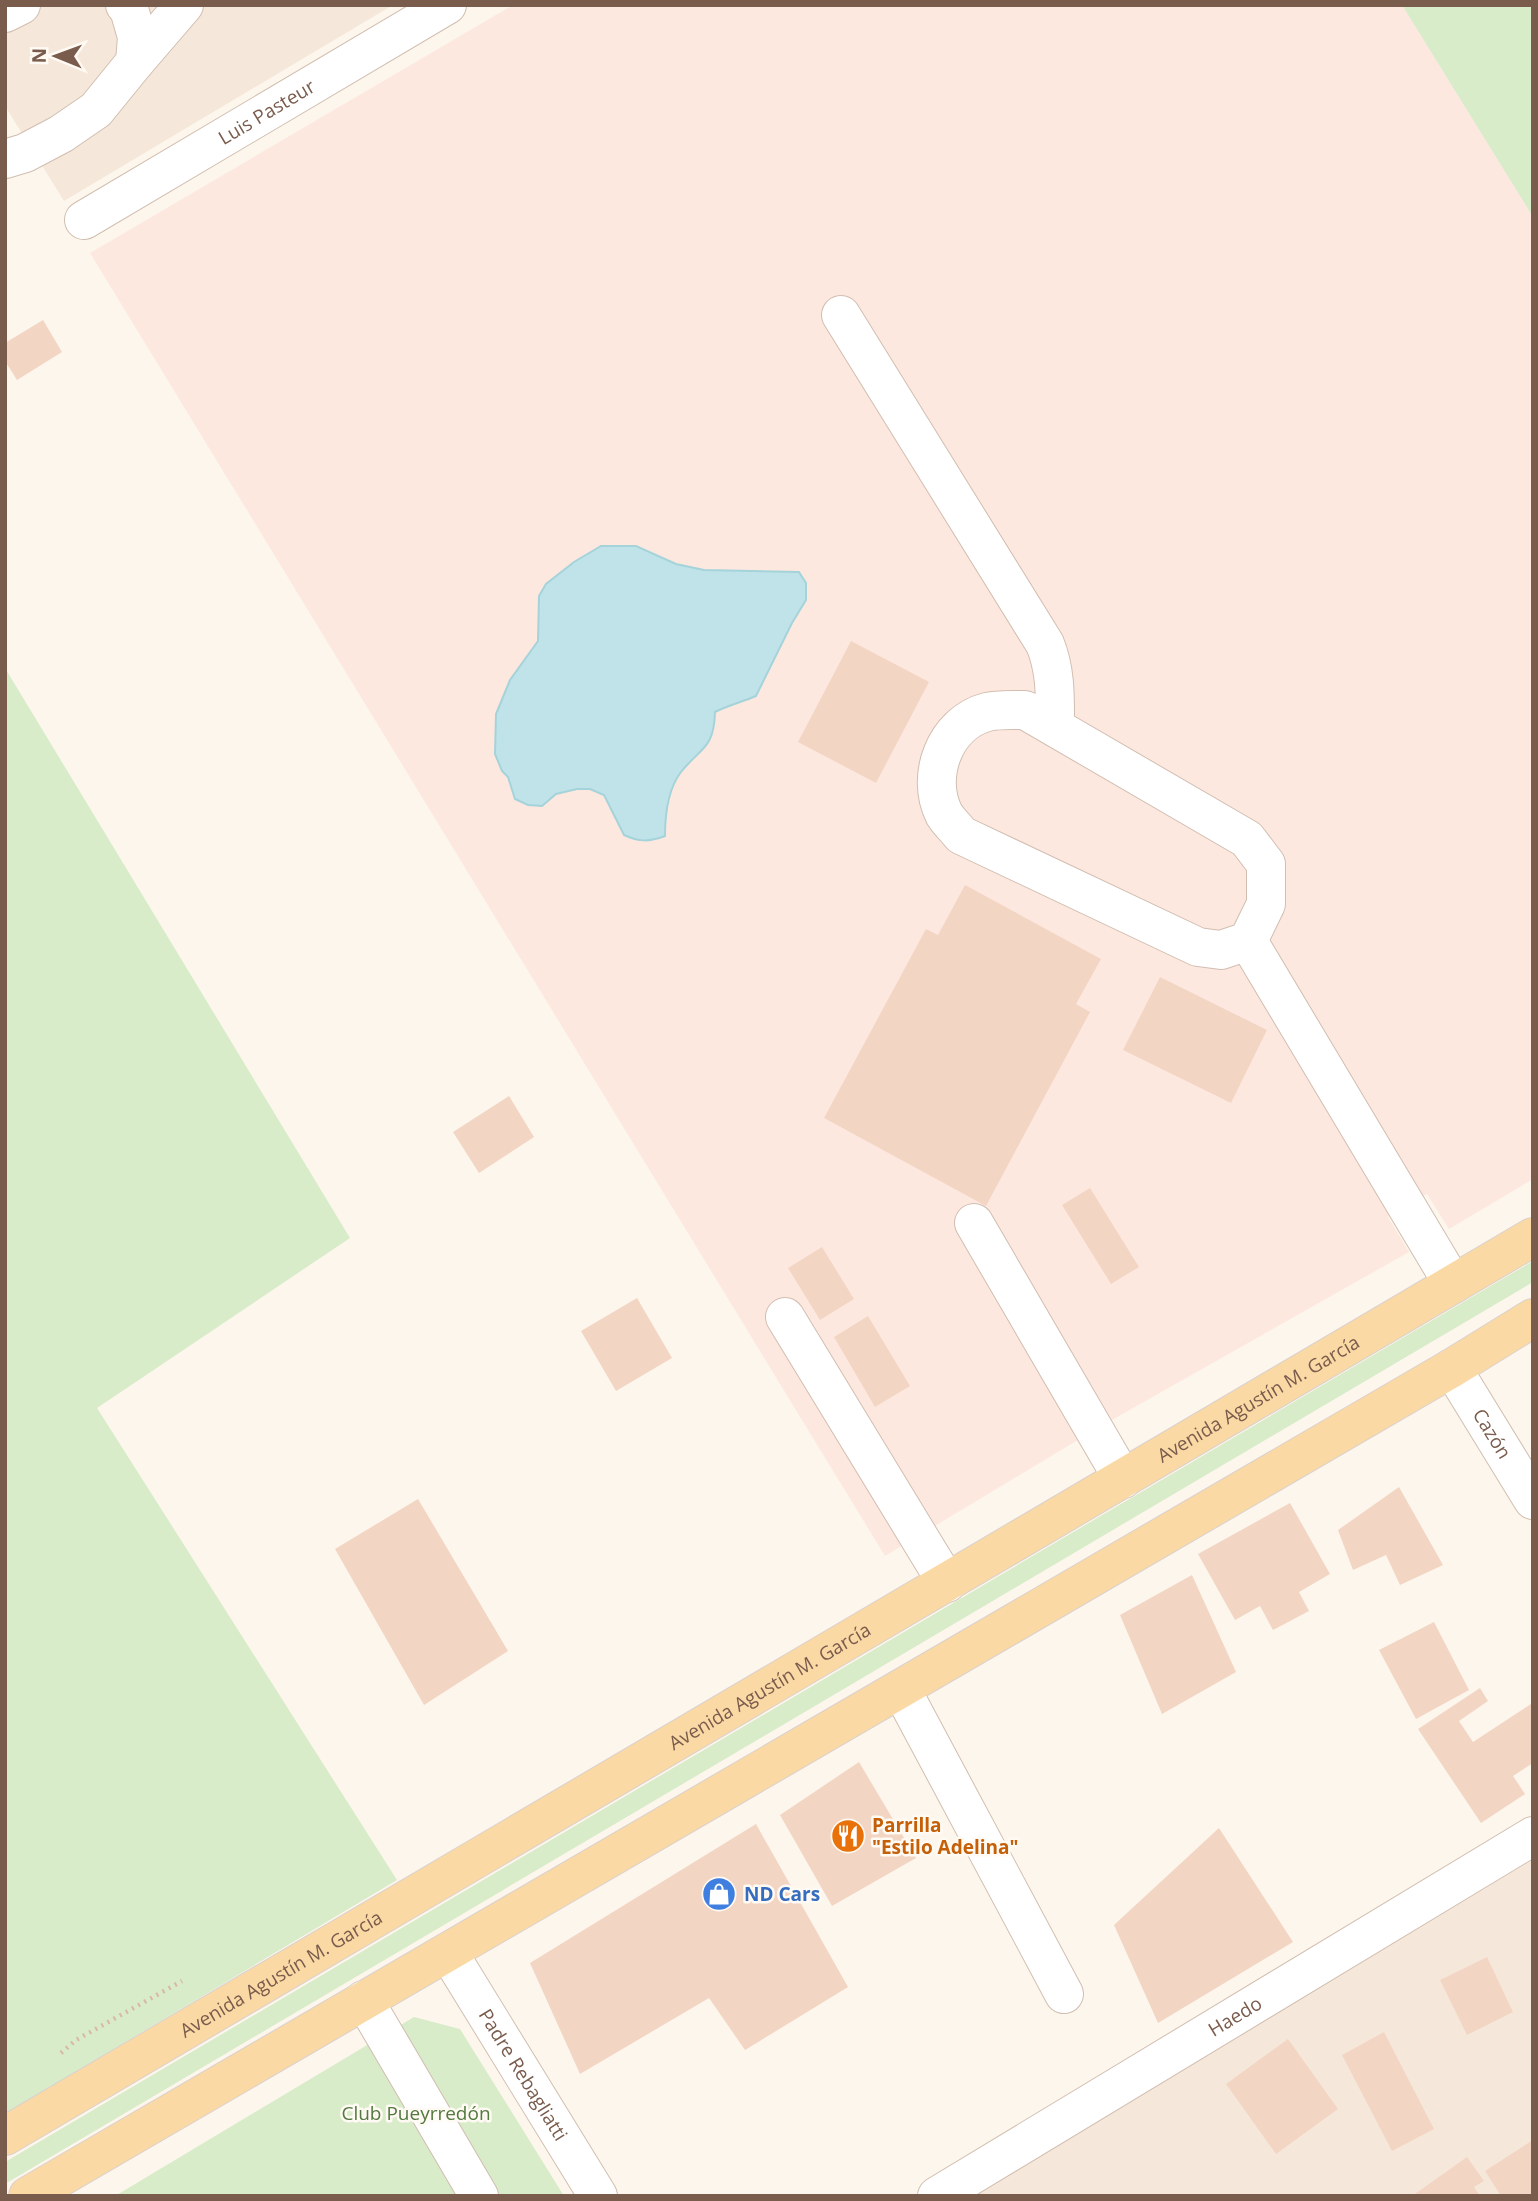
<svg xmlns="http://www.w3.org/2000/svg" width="1538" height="2201" font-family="'Open Sans',sans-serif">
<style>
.residential{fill:#f5e8da}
.commercial{fill:#fde8e0}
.green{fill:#d8ecc9}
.water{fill:#bfe3e8;stroke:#a5d3da;stroke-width:2}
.building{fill:#f3d5c3}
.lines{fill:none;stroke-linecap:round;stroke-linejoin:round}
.minor-casing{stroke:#d1beb0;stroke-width:40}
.major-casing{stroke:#dad1cd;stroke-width:40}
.path{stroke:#d9b8a5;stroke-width:4.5;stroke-dasharray:2 5;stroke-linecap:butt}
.minor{stroke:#fff;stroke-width:38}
.major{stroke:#fbd9a5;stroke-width:38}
.labels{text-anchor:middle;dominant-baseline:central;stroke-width:5;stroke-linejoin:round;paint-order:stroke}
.street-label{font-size:19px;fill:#7a5c4d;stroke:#fffaf3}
.food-label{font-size:19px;font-weight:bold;fill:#c56008;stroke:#fffaf3;text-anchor:start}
.shop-label{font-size:19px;font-weight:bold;fill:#366cbe;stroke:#fffaf3;text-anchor:start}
.park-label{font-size:19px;fill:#537a41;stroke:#fffaf3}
</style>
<rect width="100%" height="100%" fill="#fdf6ec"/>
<path class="residential" d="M5,5H393L64,201L5,106Z
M1533,1836V2196H937Z"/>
<path class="commercial" d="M513,5H1402L1533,217V1179L1449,1229L1427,1194L1405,1206L1388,1217L1409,1252L1096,1429L885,1556L90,253Z"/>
<path class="green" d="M1402,5H1533V217Z
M5,668L350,1238L97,1408L397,1880L5,2114Z
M1533,1261V1282L5,2184V2162Z
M414,2017L460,2029L564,2196H115Z"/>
<path class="water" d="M601,546H636L676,564L704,570L799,572L806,583V600L792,623L756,696C742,702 729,705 715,712C714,749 701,747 681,772C668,789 665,815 665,836C649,842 639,842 624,835L604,795L590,789H577L556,794L542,806L528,805L515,799L508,777L502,771L495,754L496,714L510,680L538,641L539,596L546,584L574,562Z"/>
<path class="building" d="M43,320L62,352L17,380L5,361V343Z
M851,641L929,682L876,783L798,742Z
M965,885L1101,959L1076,1004L1090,1012L986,1206L824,1118L926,929L938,935Z
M1160,977L1267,1030L1231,1103L1123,1050Z
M509,1096L534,1137L479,1173L453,1132Z
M1090,1188L1139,1267L1111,1284L1062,1205Z
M822,1247L854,1299L820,1320L788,1268Z
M637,1298L672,1358L616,1391L581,1331Z
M868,1316L910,1386L875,1407L834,1337Z
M1399,1487L1443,1565L1400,1585L1386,1555L1353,1570L1338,1530Z
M418,1499L508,1651L424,1705L335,1549Z
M1290,1503L1330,1574L1299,1592L1309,1611L1273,1630L1260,1606L1235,1620L1198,1554Z
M1192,1575L1236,1672L1162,1714L1120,1615Z
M1434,1622L1469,1690L1416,1719L1379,1650Z
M1480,1688L1488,1701L1459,1721L1473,1742L1531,1704L1533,1707V1763L1513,1776L1525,1794L1481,1823L1418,1729Z
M859,1762L916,1858L832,1906L780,1815Z
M756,1824L848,1987L745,2050L709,1998L580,2074L530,1963Z
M1219,1828L1293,1942L1158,2023L1114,1925Z
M1487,1957L1513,2012L1467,2035L1440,1980Z
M1384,2032L1434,2129L1392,2151L1342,2055Z
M1288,2039L1338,2109L1276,2154L1226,2084Z
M1533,2140V2196H1501L1485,2171Z
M1467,2157L1484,2181L1474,2187L1480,2196H1412Z"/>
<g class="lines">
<g class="minor-casing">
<g id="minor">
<path d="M5,13L21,5"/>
<path d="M135,62L184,5"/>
<path d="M5,159L25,153L61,134L96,110L135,62L137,37L129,9L125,5"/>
<path id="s1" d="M84,220L447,5"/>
<path d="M841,315L1045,644C1056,671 1055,698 1055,727"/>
<path d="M1025,710L1247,839L1266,864V904L1248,941L1221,950L1198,947L961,835C956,828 948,821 944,814C925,776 945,723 987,712C998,709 1013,710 1025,710Z"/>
<path d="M1248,941L1453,1284"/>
<path d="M974,1223L1123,1479"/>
<path d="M785,1317L947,1583"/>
<path id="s2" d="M1452,1368L1533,1500"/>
<path d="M901,1689L1064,1994"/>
<path id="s3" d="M448,1952L598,2196"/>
<path d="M364,2000L479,2196"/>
<path id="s4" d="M937,2196L1533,1836"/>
</g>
</g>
<g class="major-casing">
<g id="major">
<path id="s5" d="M5,2136L1533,1237"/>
<path d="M28,2196L1452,1368L1533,1318"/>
</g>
</g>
<path class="path" d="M61,2053L76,2040L182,1981"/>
<use href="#minor" class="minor"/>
<use href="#major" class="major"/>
</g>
<defs>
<g id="restaurant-disc" transform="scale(1.75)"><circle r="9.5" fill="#e8710a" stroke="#fffaf3"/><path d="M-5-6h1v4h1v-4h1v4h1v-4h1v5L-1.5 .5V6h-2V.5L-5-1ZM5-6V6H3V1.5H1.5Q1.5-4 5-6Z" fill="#fff"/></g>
<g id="shop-disc" transform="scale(1.75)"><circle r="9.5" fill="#3f7fe0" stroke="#fffaf3"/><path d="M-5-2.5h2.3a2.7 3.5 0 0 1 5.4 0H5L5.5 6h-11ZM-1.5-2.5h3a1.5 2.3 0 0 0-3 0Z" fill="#fff"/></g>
</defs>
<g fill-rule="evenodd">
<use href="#restaurant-disc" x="848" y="1836"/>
<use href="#shop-disc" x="719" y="1894"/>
</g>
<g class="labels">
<g class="street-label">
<text stroke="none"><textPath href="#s1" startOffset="212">Luis Pasteur</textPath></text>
<text stroke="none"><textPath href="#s5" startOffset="1454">Avenida Agustín M. García</textPath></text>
<text stroke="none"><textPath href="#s2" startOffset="77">Cazón</textPath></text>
<text stroke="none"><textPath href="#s5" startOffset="887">Avenida Agustín M. García</textPath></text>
<text stroke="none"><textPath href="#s5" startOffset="320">Avenida Agustín M. García</textPath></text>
<text stroke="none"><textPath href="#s4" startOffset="348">Haedo</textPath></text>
<text stroke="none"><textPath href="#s3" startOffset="144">Padre Rebagliatti</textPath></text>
</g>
<g class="food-label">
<text x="872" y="1825">Parrilla<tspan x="872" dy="22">"Estilo Adelina"</tspan></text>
</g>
<g class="shop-label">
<text x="744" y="1894">ND Cars</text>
</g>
<g class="park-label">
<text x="416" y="2113">Club Pueyrredón</text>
</g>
</g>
<rect width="1538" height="2201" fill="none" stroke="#7a5c4d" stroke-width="14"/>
<g transform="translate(56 56) rotate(271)" stroke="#fffaf3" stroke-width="5" paint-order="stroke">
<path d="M0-5L12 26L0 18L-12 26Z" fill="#7a5c4d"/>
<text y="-10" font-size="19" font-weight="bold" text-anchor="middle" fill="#7a5c4d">N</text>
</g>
</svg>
